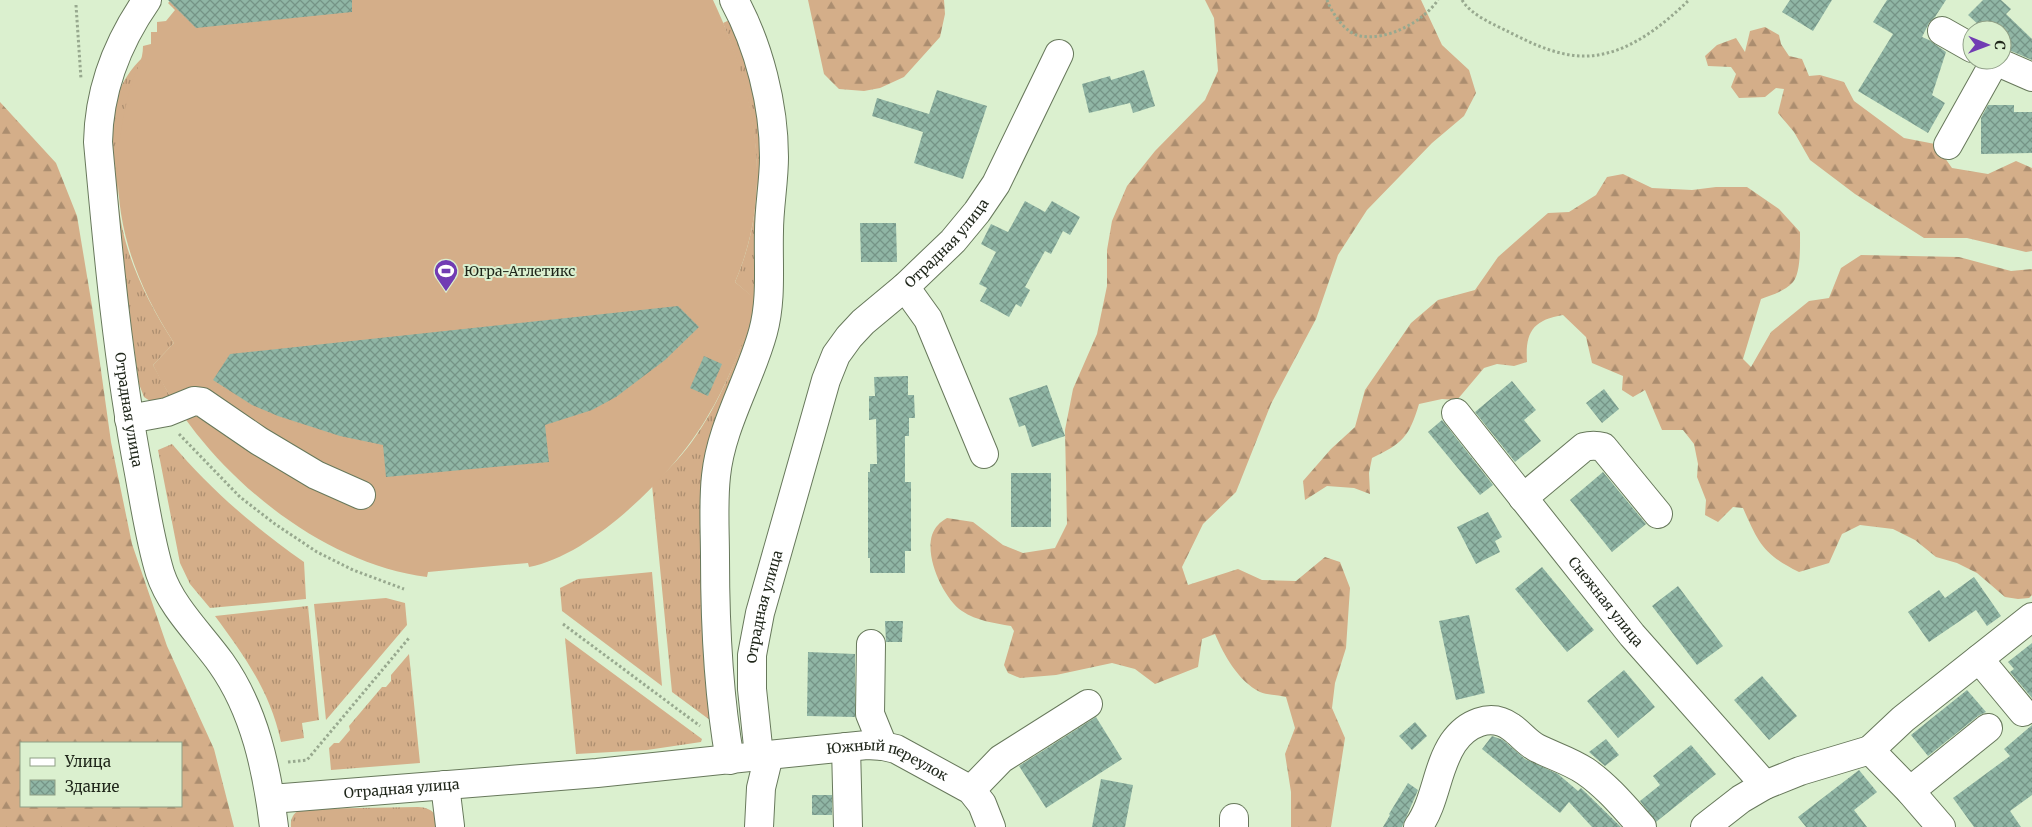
<svg xmlns="http://www.w3.org/2000/svg" width="2032" height="827" font-family="Merriweather,serif">
<style>
.grass{fill:url(#grass-tufts)}
.forest{fill:url(#forest-firs);fill-rule:evenodd}
.garden{fill:#d4ae89}
.building{fill:url(#building-cross-hatch)}
.lines{fill:none;stroke-linecap:round;stroke-linejoin:round}
.minor-casing{stroke:#67785b;stroke-width:30}
.path{stroke:#98a98f;stroke-width:3;stroke-dasharray:2.5 2.5;stroke-linecap:butt}
.minor{stroke:#fff;stroke-width:28}
.labels{text-anchor:middle;dominant-baseline:central;stroke-width:4;stroke-linejoin:round;paint-order:stroke}
.street-label{font-size:14px;fill:#1e2519;stroke:#dbf0cf}
.poi-label{font-size:14px;fill:#1e2519;stroke:#dbf0cf;text-anchor:start}
</style>
<defs>
<pattern id="grass-tufts" width="24" height="20" patternUnits="userSpaceOnUse" patternTransform="scale(1.25)"><rect width="24" height="20" fill="#d4ae89"/><path d="M3 7l-1-3M5 7V3M7 7l1-3M15 17l-1-3M17 17v-4M19 17l1-3" fill="none" stroke="#ab8d6f"/></pattern>
<pattern id="forest-firs" width="22" height="20" patternUnits="userSpaceOnUse" patternTransform="scale(1.25)"><rect width="22" height="20" fill="#d4ae89"/><path d="M5 1l3.5 6h-7zM16 11l3.5 6h-7z" fill="#ab8d6f"/></pattern>
<pattern id="building-cross-hatch" width="8" height="8" patternUnits="userSpaceOnUse" patternTransform="scale(1.25)"><rect width="8" height="8" fill="#90b6a5"/><path d="M0 0l8 8M0 8l8-8" fill="none" stroke="#759486"/></pattern>
</defs>
<rect width="100%" height="100%" fill="#dbf0cf"/>
<path class="grass" d="M736,17L763,117L761,297L716,437L714,723L672,692L652,485C666,472 680,458 691,443C722,401 740,350 757,301L735,282C773,194 757,109 723,23Z
M143,57C128,91 123,119 121,157C120,170 118,185 118,199C122,251 146,300 174,343L153,365L171,398L150,401L144,397L139,384C130,319 121,255 116,190C113,160 108,128 117,98C122,81 131,69 143,57Z
M172,444C212,491 253,526 304,562L306,599L210,608L190,584L180,563L158,450Z
M652,572L662,686L562,611L560,588L578,579Z
M386,598L405,603L407,625L326,720L314,604Z
M308,606L319,720L302,723L304,738L281,742C270,691 245,657 215,616Z
M565,638L702,739L701,742L647,750L576,754Z
M409,654L420,763L331,770L329,748L334,743H339L350,730L349,726L382,687H386L391,681V675Z
M418,807C433,808 436,814 441,827H291C290,818 294,812 302,809Z"/>
<path class="forest" d="M808,0H944L945,14L940,37L904,77L880,88L864,91L839,89L824,74Z
M1205,0H1421L1442,45L1469,70L1476,93L1464,116L1432,143L1367,210L1338,255L1316,319L1271,404L1236,492L1203,524L1182,567L1188,585L1238,569L1262,580L1296,581L1325,557L1340,562L1350,588L1346,648L1335,683L1332,708L1345,738L1331,827H1291V792L1285,754L1295,728L1286,697C1278,695 1267,695 1260,692C1238,681 1224,655 1215,634L1202,639L1198,667L1155,684L1135,669L1112,663L1056,675L1020,678L1008,673L1004,665L1014,631L1011,626C994,623 977,621 962,611C942,598 918,545 938,525C940,522 944,520 947,518L973,522L1003,545L1023,553L1055,548L1067,524L1065,430L1073,389L1097,334L1107,286V250L1112,221L1127,186L1155,151L1205,100L1218,71L1214,18Z
M1765,27L1779,35L1781,44L1789,56L1802,59L1809,76L1820,75L1844,82L1854,101L1904,138L1935,144L1952,168L1988,174L2016,161L2032,168V251L2026,252L1967,238H1924L1855,194L1810,160L1794,132L1778,113L1784,89L1776,88L1765,97L1739,98L1731,87L1736,74L1731,67L1708,66L1705,56L1717,45L1736,38L1745,52L1750,31Z
M0,102L56,163L77,216L92,306L111,442L132,544L167,646L214,749L234,827H0ZM21,743H181V806H21Z
M1623,174L1652,188L1692,190L1716,187H1747L1779,209L1800,232C1800,245 1801,273 1793,282C1785,291 1772,295 1761,299L1743,359L1751,367L1771,332L1809,301L1829,298L1841,268L1861,255L1959,257L2011,271L2032,269V595L2029,598L2018,599L2005,597L1977,573L1957,563L1936,557L1915,540L1893,529L1860,525L1842,534L1829,563L1799,572C1763,554 1759,544 1743,508L1733,507L1718,522L1705,515L1706,500L1697,477L1698,464L1694,444L1683,430H1662L1645,390L1633,397L1622,390L1623,376L1592,363L1586,337L1563,315C1533,320 1525,332 1527,362L1514,366L1497,364L1484,368L1457,400L1442,399L1419,404C1409,437 1403,443 1372,458L1369,473L1370,494L1354,488L1327,486L1305,500L1303,481L1331,449L1355,427L1365,390L1411,323L1438,300L1475,290L1498,257L1548,213L1569,212L1596,195L1607,177Z"/>
<path class="garden" d="M171,0H713C755,90 776,187 735,282L758,301C743,342 729,382 706,419C674,473 593,555 529,567L528,563L428,572L427,577C315,563 201,465 153,365L174,343C129,273 107,203 123,119C126,106 128,94 132,82C137,68 143,61 143,46L151,44V32H157V22L166,21L175,10L168,3Z"/>
<path class="building" d="M168,0H352V12L196,28Z
M1790,0H1832L1813,31L1782,12Z
M1887,0H1946L1935,17L1929,23L1922,37L1929,40L1946,52L1932,95L1945,103L1928,133L1858,91L1893,34L1873,22Z
M1983,0H2001L2011,9L2006,14L2032,39V60L2002,47V30H1981V27L1968,15Z
M1144,70L1155,106L1133,113L1130,103L1089,113L1082,84L1110,76L1111,80Z
M937,90L987,106L963,179L914,163L923,132L872,116L877,98L929,114Z
M1988,105H2014V112H2032V153L1981,154V118Z
M1025,201L1045,212L1052,201L1080,217L1070,235L1063,231L1051,254L1045,251L1025,287L1030,290L1021,307L1016,304L1009,317L980,301L987,288L979,284L996,252L981,244L991,224L1008,232Z
M860,223H896L897,262H861Z
M678,306L699,327L665,360L616,397L592,410L545,425L549,462L386,477L383,445L340,436L278,416L252,405L213,380L230,354Z
M704,356L722,364L708,396L690,388Z
M908,376V395H914L915,418H909V436H905V482H911V551H905V573H870V558H868V472H870V464H877L876,419L869,420V396H875L874,377Z
M1512,381L1536,410L1524,420L1541,441L1515,462L1475,412Z
M1047,385L1065,436L1032,447L1025,425L1019,427L1009,398Z
M1604,389L1619,409L1602,423L1586,403Z
M1442,420L1493,485L1480,495L1428,432Z
M1603,472L1646,524L1612,552L1570,500Z
M1011,473H1051V527H1011Z
M1488,512L1502,537L1495,541L1500,552L1476,564L1457,527Z
M1542,567L1594,630L1567,652L1515,589Z
M1974,577L2001,616L1987,626L1976,610L1929,642L1908,612L1939,590L1945,598Z
M1678,586L1723,646L1697,665L1652,606Z
M1469,615L1485,693L1456,700L1439,621Z
M885,621H903L902,642H886Z
M2032,643V698L2010,672L2014,669L2008,662Z
M808,652L855,654V717L807,716Z
M1624,670L1655,707L1618,738L1587,701Z
M1762,676L1797,716L1769,740L1734,700Z
M1967,690L1986,712L1978,716L1928,756L1911,735Z
M1096,717L1122,759L1046,808L1019,766Z
M1415,722L1427,736L1412,750L1399,736Z
M2032,725V795L2010,811L2021,827H1974L1953,798L2010,756L2004,749Z
M1492,736L1503,740L1525,759L1558,774L1578,791L1581,788L1621,827H1592L1569,802L1560,813L1482,749Z
M1606,739L1619,755L1605,766L1589,752Z
M1691,745L1716,774L1656,822L1640,801L1660,785L1653,776Z
M1859,770L1877,792L1854,810L1867,827H1806L1798,817Z
M1101,779L1133,785L1125,827H1092Z
M1408,783L1418,790L1402,827H1383L1390,815L1389,814Z
M812,795H832V815H812Z"/>
<g class="lines">
<g class="minor-casing">
<g id="minor">
<path id="s1" d="M147,0C117,43 99,90 98,142C108,253 118,363 139,473C145,506 150,540 160,573C171,607 201,635 221,663C255,711 267,770 274,827"/>
<path d="M1942,31L1972,48"/>
<path d="M1993,60L2032,77"/>
<path d="M1948,145L1995,61"/>
<path d="M905,287L928,319L984,454"/>
<path id="s2" d="M1456,413L1632,635L1765,785L1800,771L1870,750L1910,791L1941,827"/>
<path d="M129,419L167,412L194,401L202,402L259,441L316,475L361,495"/>
<path d="M1523,498L1584,447C1591,445 1596,445 1603,447L1658,514"/>
<path d="M871,644L870,714L883,746"/>
<path d="M1979,659L2023,712"/>
<path d="M846,747L848,827"/>
<path d="M1870,750L1903,719L2032,617"/>
<path id="s3" d="M759,756L867,745L883,746L896,749L971,790L982,804L991,827"/>
<path d="M730,760C718,693 715,626 715,558C715,531 713,503 716,476C721,426 750,380 763,332C772,299 768,265 769,231C769,207 774,182 774,157C774,105 759,46 734,0"/>
<path d="M445,785L450,826"/>
<path d="M971,790L1001,759L1088,704"/>
<path d="M1910,791L1988,728"/>
<path id="s4" d="M271,799L597,773L759,756L752,689V655L760,613L826,380L836,355L849,337L863,322L905,287L953,241L977,212L996,184L1059,54"/>
<path d="M759,827L761,788L769,755"/>
<path d="M1234,827V818"/>
<path d="M1418,827C1436,802 1436,769 1453,743C1466,724 1490,712 1511,727C1520,733 1527,743 1537,748C1553,756 1570,761 1585,771C1607,786 1625,808 1642,827"/>
<path d="M1705,827L1741,799L1765,785"/>
</g>
</g>
<path class="path" d="M1327,0C1332,13 1345,33 1360,36C1387,41 1423,22 1438,0
M1462,0C1471,15 1493,24 1509,32C1527,41 1545,50 1565,54C1614,65 1657,31 1689,0
M76,5L81,79
M179,434L240,497L275,524L317,552L353,570L404,589
M563,624L700,726
M288,762L307,760L409,638"/>
<use href="#minor" class="minor"/>
</g>
<defs>
<g id="stadium-pin" transform="scale(1.25)"><path d="M0 17L-7.5 6A9.5 9.5 0 1 1 7.5 6Z" fill="#713cb3" stroke="#dbf0cf"/><path d="M0-5a6.5 5 0 1 0 0 10a6.5 5 0 1 0 0-10ZM-3.5-1.8h7v3.6h-7Z" fill="#fff"/></g>
</defs>
<g fill-rule="evenodd">
<use href="#stadium-pin" x="446" y="271"/>
</g>
<g class="labels">
<g class="street-label">
<text stroke="none"><textPath href="#s4" startOffset="1061">Отрадная улица</textPath></text>
<text stroke="none"><textPath href="#s1" startOffset="422">Отрадная улица</textPath></text>
<text stroke="none"><textPath href="#s2" startOffset="241">Снежная улица</textPath></text>
<text stroke="none"><textPath href="#s4" startOffset="641">Отрадная улица</textPath></text>
<text stroke="none"><textPath href="#s3" startOffset="132">Южный переулок</textPath></text>
<text stroke="none"><textPath href="#s4" startOffset="131">Отрадная улица</textPath></text>
</g>
<g class="poi-label">
<text x="464" y="271">Югра-Атлетикс</text>
</g>
</g>
<rect x="20" y="742" width="162" height="65" fill="#dbf0cf" stroke="#8f9f86"/>
<rect x="30" y="758" width="25" height="8" fill="#ffffff" stroke="#8f9f86"/>
<text x="65" y="767" font-size="15" fill="#1e2519">Улица</text>
<rect x="30" y="780" width="25" height="15" fill="url(#building-cross-hatch)" stroke="#8f9f86"/>
<text x="65" y="792" font-size="15" fill="#1e2519">Здание</text>
<g transform="translate(1987 45) rotate(91)"><circle r="24" fill="#dbf0cf" stroke="#8f9f86"/>
<path d="M0-4L9 19L0 12L-9 19Z" fill="#713cb3"/>
<text y="-8" font-size="14" font-weight="bold" text-anchor="middle" fill="#1e2519">С</text>
</g>
</svg>
